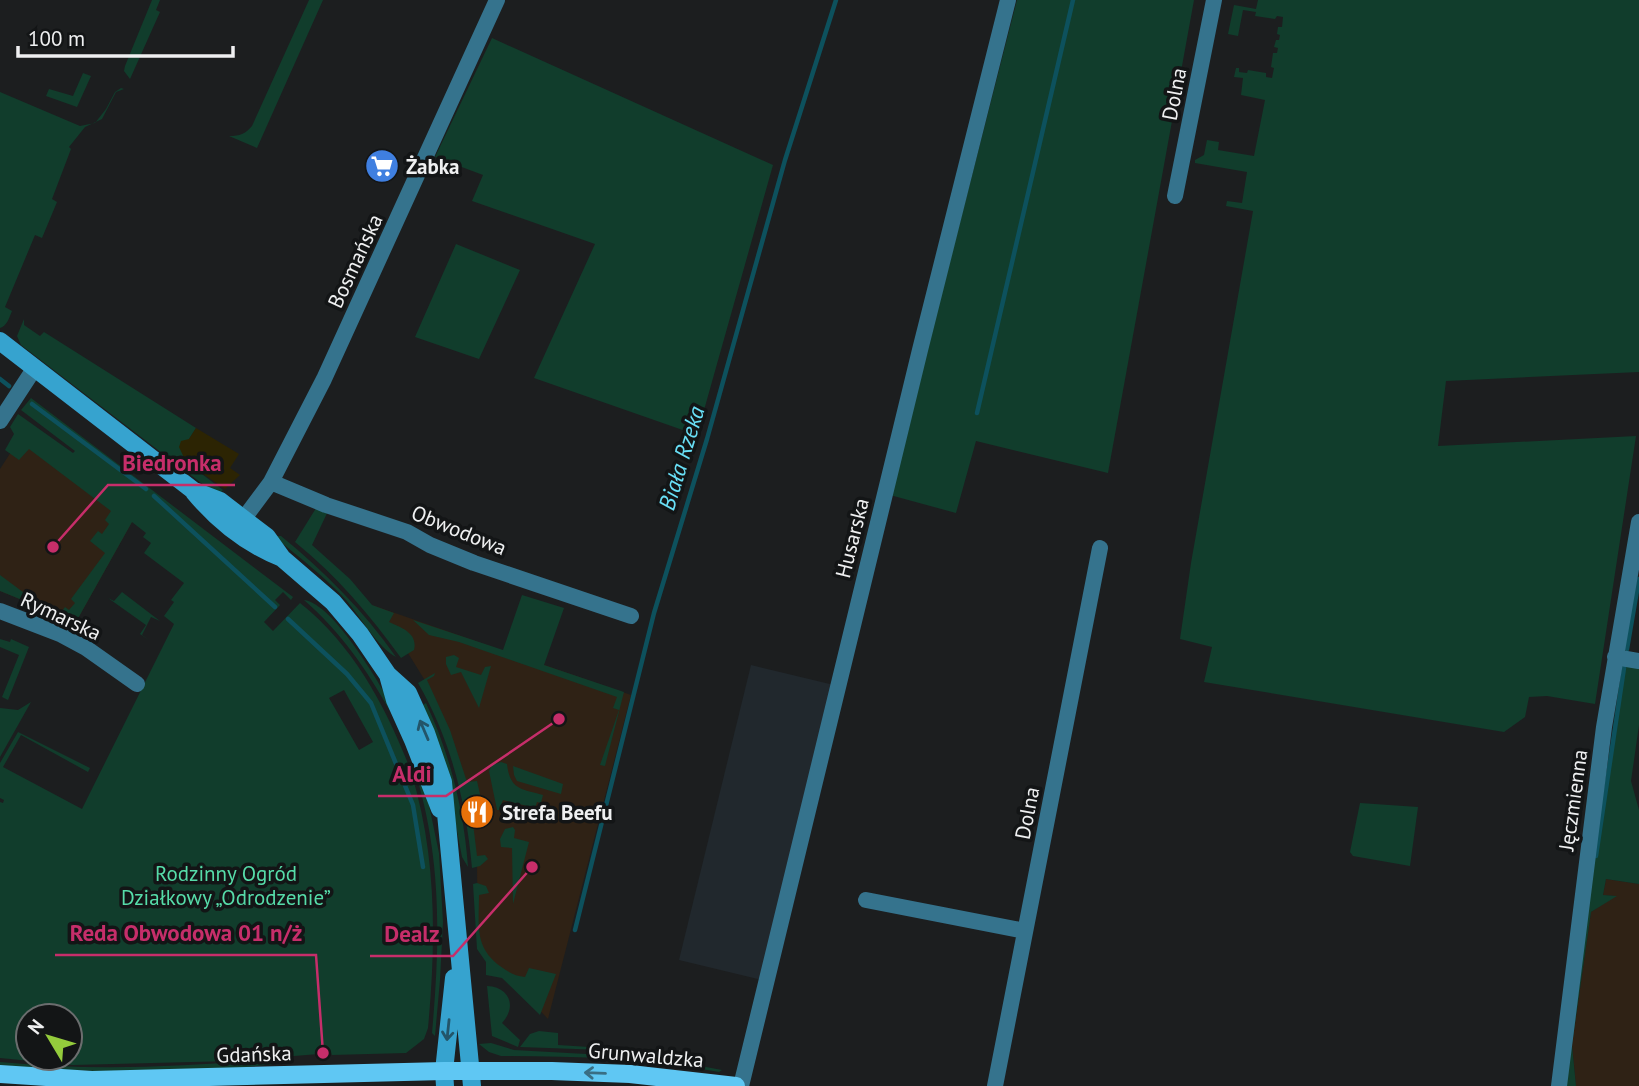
<svg xmlns="http://www.w3.org/2000/svg" width="1639" height="1086" font-family="'PT Sans',sans-serif">
<style>
.commercial{fill:#2f2215}
.built{fill:#21282d}
.green{fill:#113d2c;fill-rule:evenodd}
.sand{fill:#2c2403}
.lines{fill:none;stroke-linecap:round;stroke-linejoin:round}
.stream{stroke:#0d515d;stroke-width:4.5}
.minor{stroke:#35738d;stroke-width:16}
.secondary{stroke:#36a3cf;stroke-width:18}
.primary{stroke:#5fc7f3;stroke-width:18}
.oneway{stroke:#235569}
.oneway2{stroke:#396e84}
.labels{text-anchor:middle;dominant-baseline:central;stroke-width:7;stroke-linejoin:round;paint-order:stroke}
.street-label{font-size:21px;fill:#eff0f1;stroke:#131516}
.poi-label{font-size:21px;font-weight:bold;fill:#eff0f1;stroke:#131516;text-anchor:start}
.park-label{font-size:21px;fill:#56dca9;stroke:#131516}
.water-label{font-size:23px;font-style:italic;fill:#69e0f7;stroke:#131516}
.leader{fill:none;stroke:#c62e6a;stroke-width:2.5}
.callout-dot{fill:#c62e6a;stroke:#131516;stroke-width:2.5}
.callout-label{font-size:23px;text-anchor:middle;font-weight:bold;fill:#c62e6a;stroke:#131516;stroke-width:7;stroke-linejoin:round;paint-order:stroke}
</style>
<rect width="100%" height="100%" fill="#1c1e1f"/>
<path class="commercial" d="M20,438L132,522L76,622L0,591V469Z
M372,605L631,695L548,1019L478,946L477,865L465,781L429,687L403,645Z
M1606,879L1639,884V1086H1576L1572,1045L1591,912L1615,896L1603,895Z"/>
<path class="built" d="M751,665L834,685L762,980L679,960Z"/>
<path class="green" d="M152,0H160L156,10L160,12L130,79L124,71L125,66Z
M309,0H323L257,148L229,136C240,136 245,134 252,126Z
M1017,0H1194L1108,473L976,441L956,513L890,495Z
M1258,0H1639V372L1446,381L1438,446L1636,436L1595,704L1547,696L1529,697L1525,717L1504,732L1204,682L1212,647L1180,639L1191,563L1253,211L1226,206L1227,201L1242,203L1247,172L1195,163V160L1204,155L1207,140L1219,142L1218,150L1254,156L1265,100L1241,95L1243,78L1234,77L1236,68H1239V72L1247,73L1248,70L1266,73V77L1272,78L1274,68L1271,67L1273,53H1277L1278,48L1274,47L1276,40H1279L1280,35L1277,34L1278,27H1282L1283,17L1277,16L1275,19L1255,16L1256,12L1243,10L1238,36L1228,34L1234,5L1256,9Z
M492,38L773,165L697,435L534,378L595,244L472,201L483,175L435,157Z
M83,73L91,76L77,107L46,96L49,89L73,96Z
M121,88L124,89L116,92L102,119L85,127L69,147L71,149L52,199L57,202L42,238L35,235L5,307L12,311C9,318 7,326 0,328V92L80,126L95,123L106,109L115,92Z
M456,244L520,270L479,359L415,337Z
M24,319V325L40,336L44,332L196,428L189,439L186,462L223,490L218,496L21,345L17,336Z
M31,398L293,597L291,600L283,592L275,600L280,605L264,622L273,631L300,603C352,644 385,705 409,766L407,767L409,772H411C437,856 436,942 428,1028L424,1039L406,1053L332,1055L331,1053L232,1061L73,1065L0,1058V802L3,803L4,800L0,798V763L18,732L90,768L88,772L21,735L3,767L82,809L174,624L164,616L174,602L171,600L184,583L144,553L151,543L143,537L146,533L132,522L76,622L0,591V575L31,598L60,614L65,607L69,610L75,603L71,599L105,553L90,541L98,531L102,534L109,524L105,520L111,511L29,449L19,460L5,450L14,434L10,427L18,414L73,453L75,451L21,410ZM344,690L373,742L359,750L329,698ZM28,1016H70V1058H28Z
M318,505L329,509L312,545L350,579L372,605L394,613L389,622C402,628 418,633 414,650L401,658C369,614 337,576 295,542Z
M278,536H281C325,572 363,610 396,657C378,648 360,616 346,600C325,577 300,558 276,538Z
M122,592L160,621L151,617L142,635L150,641L140,634L146,625L108,598L114,601Z
M522,595L564,608L544,665L624,692L605,766L600,765L619,710L613,708L617,697L459,642L429,635L413,620L503,650Z
M304,600C334,604 379,683 394,709L390,711C367,670 340,631 304,600Z
M0,639L10,642L11,639L29,647L8,700L2,697L19,655L0,647Z
M454,655L459,658L456,667L481,675L485,667L491,666L479,708L461,672L451,675L446,664V657Z
M1627,663L1639,664V725L1631,781L1639,810V884L1606,879L1603,895L1617,896L1591,912L1572,1045L1576,1086H1565L1590,886L1622,667Z
M435,673L434,676L427,680L450,730L467,782L477,781L482,803L471,807L477,856L485,855L488,859L480,866L472,868C466,802 451,740 418,683Z
M31,702L0,757V708L18,710Z
M426,703C450,754 464,810 468,867L462,857L447,779L419,707Z
M408,749L425,786L439,853L443,922L440,980L435,1036L432,1033C441,931 442,847 408,749Z
M501,762L507,764C510,790 521,789 543,795L541,803L537,802L535,808L503,800L499,810H497L489,771L492,765Z
M513,766L563,784L561,794L517,781L514,775Z
M1360,803L1418,807L1410,866L1353,856L1350,852Z
M513,827L515,830L514,838L529,842L513,904L512,848L501,847L500,839L505,829Z
M477,883L486,886L489,893L479,895C479,925 474,947 500,966C508,972 515,976 525,977L529,968L556,974L540,1015L502,978L486,975V962L477,949L473,884Z
M487,986C510,987 517,1007 502,1023L520,1040L518,1047L492,1036Z
M539,1031L558,1033V1045L605,1048L604,1050L520,1047L530,1034Z
M491,1043L514,1050L658,1058L722,1070L719,1072C647,1058 574,1056 501,1056L489,1052L479,1044Z
M266,1060H280V1063C191,1076 89,1073 0,1065V1062C89,1071 177,1067 266,1060Z"/>
<path class="sand" d="M196,428L239,454L230,468L240,475L225,489L186,462L179,447L181,441L189,439Z"/>
<g class="lines">
<path class="stream" d="M0,379L9,386
M32,404L146,489
M977,413L1073,0
M154,496L275,607
M288,619L347,674L371,703L413,805L423,867
M1627,649L1639,579
M1596,856L1624,668
M575,930L654,613L707,439L785,160L836,0"/>
<path class="minor" d="M1175,196L1214,0
M0,421L34,369
M271,482L326,505L407,532L430,545L474,563L631,616
M236,529L271,482L324,379L497,0
M0,611L60,634L86,648L137,684
M1615,657L1639,661
M866,900L1025,931
M741,1086L920,350L1008,0
M995,1086L1100,548
M1559,1086L1604,727L1639,522"/>
<path class="secondary" d="M0,341L194,491L220,501L267,537L282,558L333,602L360,634L388,675L408,693L426,733L443,782L472,1086
M194,492C218,521 247,544 282,558
M388,675L395,700L413,740L440,809
M445,1086L444,1071L454,978"/>
<path class="primary" d="M0,1074L92,1080L444,1071H552L630,1074L736,1086"/>
</g>
<defs><path id="oneway-shaft" d="M-6 0H5M1.5-3L5.5 0L1.5 3" fill="none" stroke-width="1.6" stroke-linecap="round" stroke-linejoin="round" transform="scale(1.75)"/></defs>
<g class="oneway">
<use href="#oneway-shaft" transform="translate(424 730) rotate(-113)"/>
<use href="#oneway-shaft" transform="translate(448 1030) rotate(96)"/>
</g>
<use class="oneway2" href="#oneway-shaft" transform="translate(595 1073) rotate(-178)"/>
<defs>
<g id="supermarket-disc" transform="scale(1.75)"><circle r="9.5" fill="#3f7fe0" stroke="#131516"/><path d="M-6-5.5h2.5l.6 2H6L4.5 2H-2.5L-4.4-4H-6ZM-1.5 3.2a1.3 1.3 0 1 0 .1 0ZM3 3.2a1.3 1.3 0 1 0 .1 0Z" fill="#fff"/></g>
<g id="restaurant-disc" transform="scale(1.75)"><circle r="9.5" fill="#e8710a" stroke="#131516"/><path d="M-5-6h1v4h1v-4h1v4h1v-4h1v5L-1.5 .5V6h-2V.5L-5-1ZM5-6V6H3V1.5H1.5Q1.5-4 5-6Z" fill="#fff"/></g>
</defs>
<g fill-rule="evenodd">
<use href="#supermarket-disc" x="382" y="166"/>
<use href="#restaurant-disc" x="477" y="812"/>
</g>
<g class="labels">
<g class="street-label">
<text transform="translate(1174 94) rotate(-79)">Dolna</text>
<text transform="translate(355 261) rotate(-65)">Bosmańska</text>
<text transform="translate(459 530) rotate(22)">Obwodowa</text>
<text transform="translate(852 538) rotate(-76)">Husarska</text>
<text transform="translate(61 616) rotate(25)">Rymarska</text>
<text transform="translate(1573 800) rotate(-82)">Jęczmienna</text>
<text transform="translate(1027 813) rotate(-79)">Dolna</text>
<text transform="translate(254 1054) rotate(-2)">Gdańska</text>
<text transform="translate(646 1055) rotate(5)">Grunwaldzka</text>
</g>
<g class="poi-label">
<text x="406" y="166">Żabka</text>
<text x="502" y="812">Strefa Beefu</text>
</g>
<g class="park-label">
<text x="226" y="873">Rodzinny Ogród<tspan x="226" dy="24">Działkowy „Odrodzenie”</tspan></text>
</g>
<g class="water-label">
<text transform="translate(681 458) rotate(-73)">Biała Rzeka</text>
</g>
</g>
<path class="leader" d="M53 547L108 485H235M559 719L446 796H378M323 1053L316 955H55M532 867L453 956H370"/>
<g class="callout-dot">
<circle cx="53" cy="547" r="7"/>
<circle cx="559" cy="719" r="7"/>
<circle cx="323" cy="1053" r="7"/>
<circle cx="532" cy="867" r="7"/>
</g>
<g class="callout-label">
<text x="172" y="471">Biedronka</text>
<text x="412" y="782">Aldi</text>
<text x="186" y="941">Reda Obwodowa 01 n/ż</text>
<text x="412" y="942">Dealz</text>
</g>
<g transform="translate(49 1037) rotate(308)"><circle r="33" fill="#131516" stroke="#6b6d6e" stroke-width="2"/>
<path d="M0-5L12 26L0 18L-12 26Z" fill="#94cc3c"/>
<text y="-10" font-size="19" font-weight="bold" text-anchor="middle" fill="#eff0f1">N</text>
</g>
<path d="M18 46v10h215v-10" fill="none" stroke="#eff0f1" stroke-width="3.5"/>
<text x="28" y="46" font-size="21" fill="#eff0f1" stroke="#131516" stroke-width="5" paint-order="stroke">100 m</text>
</svg>
